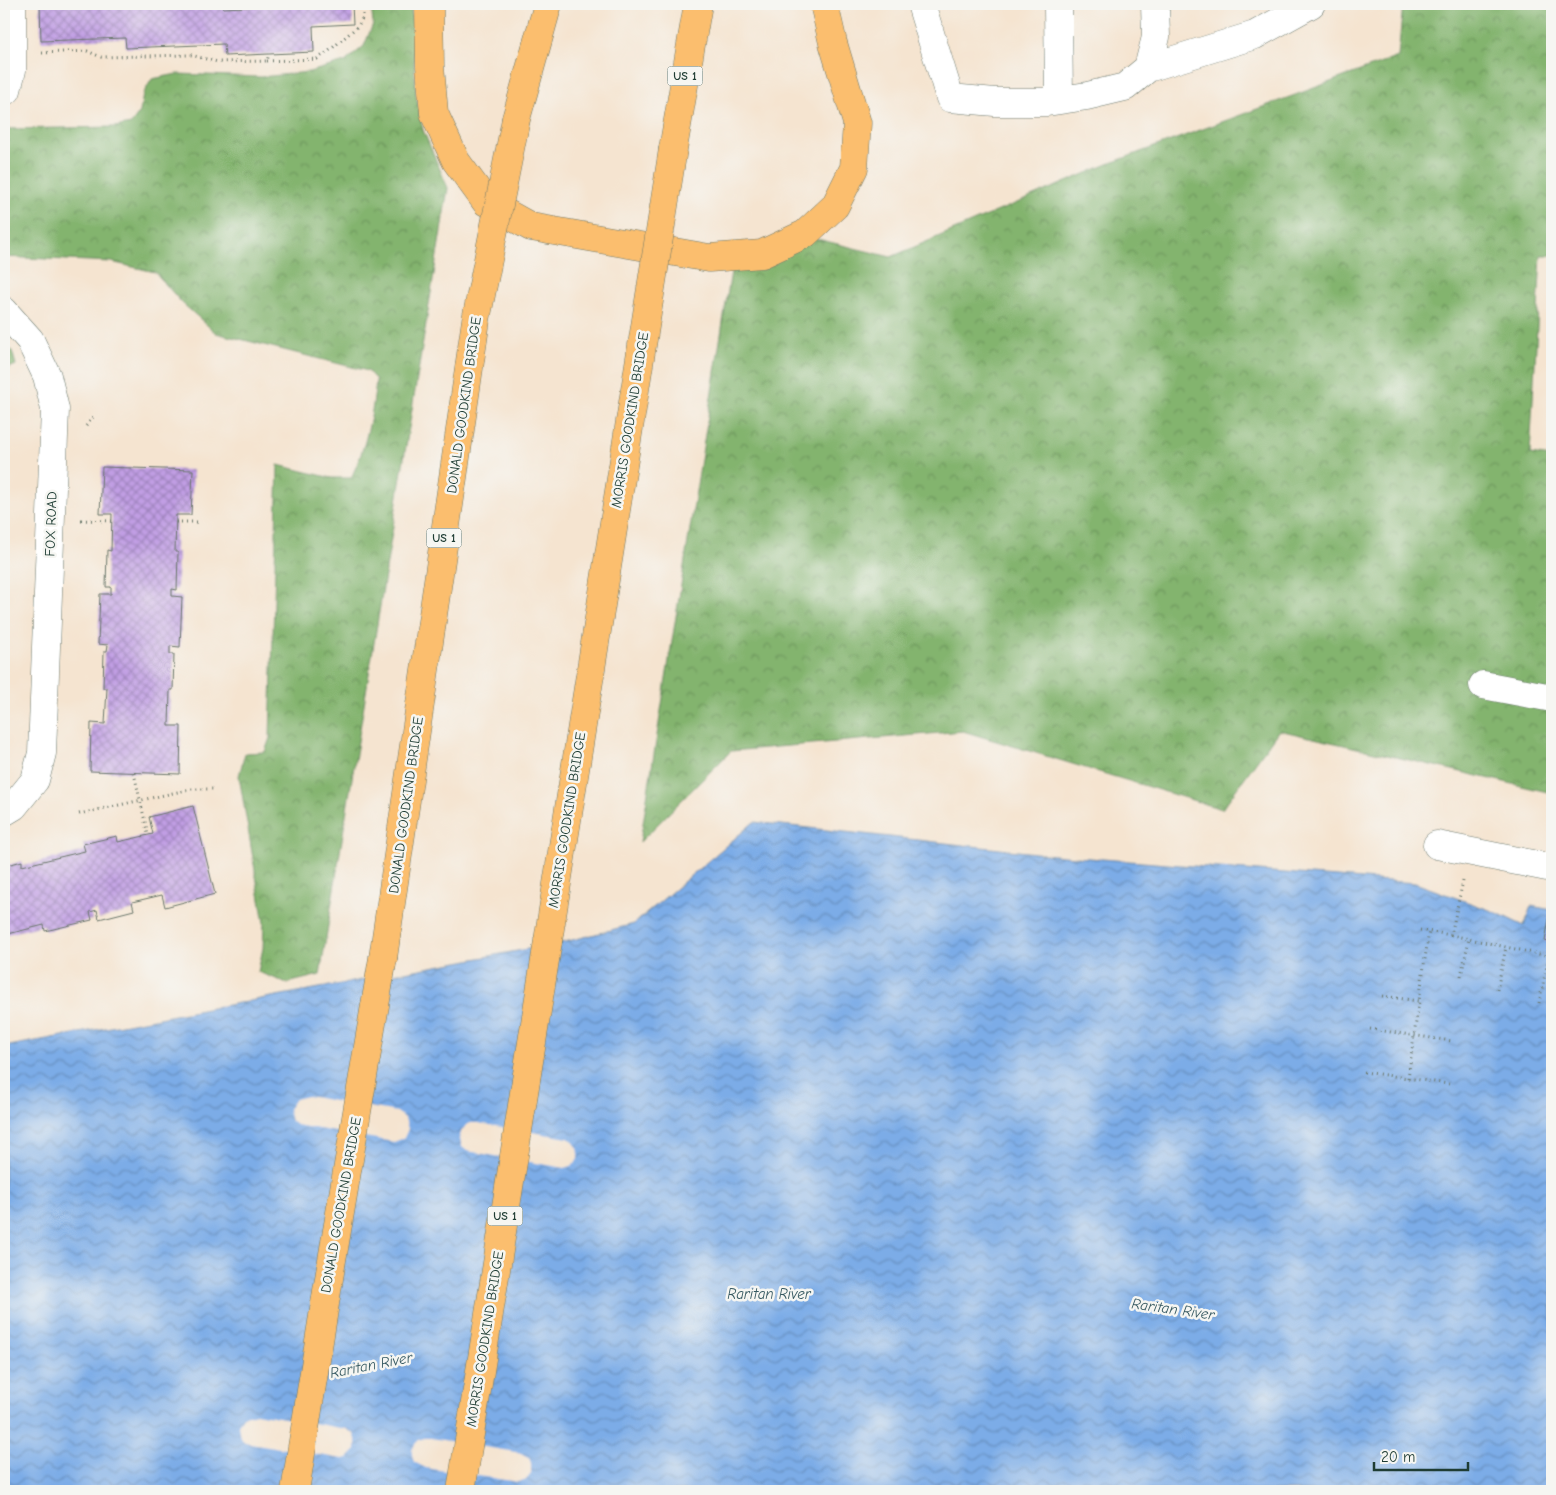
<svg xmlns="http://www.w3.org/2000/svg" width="1556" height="1495" font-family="'Comic Neue',sans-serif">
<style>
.forest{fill:url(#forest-crowns);stroke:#517851}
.water{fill:url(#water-waves);stroke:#4e748e}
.pier{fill:#f5e4d0}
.building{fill:url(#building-cross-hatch)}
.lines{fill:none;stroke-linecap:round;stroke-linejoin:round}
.minor-casing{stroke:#6a776b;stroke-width:29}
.highway-casing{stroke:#6a776b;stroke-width:29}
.path{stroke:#6a776b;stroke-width:3;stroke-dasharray:1 4;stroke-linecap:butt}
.minor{stroke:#fff;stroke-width:28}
.highway{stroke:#fbbe6e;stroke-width:28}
.highway-bridge-casing{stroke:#6a776b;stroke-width:29;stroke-linecap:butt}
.highway-bridge{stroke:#fbbe6e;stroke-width:28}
.labels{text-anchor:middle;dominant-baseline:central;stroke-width:5;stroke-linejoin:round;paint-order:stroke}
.shield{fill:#f6f6f2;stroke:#60746d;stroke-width:1}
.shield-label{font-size:12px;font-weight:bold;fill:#1f3d34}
.street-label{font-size:14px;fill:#1f3d34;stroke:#f6f6f2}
.water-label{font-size:15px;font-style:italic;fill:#365961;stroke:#f6f6f2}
</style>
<defs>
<pattern id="forest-crowns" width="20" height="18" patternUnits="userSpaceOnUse" patternTransform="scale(1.25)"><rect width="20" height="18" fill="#83b46e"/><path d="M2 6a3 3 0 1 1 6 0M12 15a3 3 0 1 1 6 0" fill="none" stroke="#6b945b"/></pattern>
<pattern id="water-waves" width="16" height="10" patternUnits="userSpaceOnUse" patternTransform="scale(1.25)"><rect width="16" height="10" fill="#7cace7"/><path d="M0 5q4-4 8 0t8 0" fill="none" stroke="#658dbc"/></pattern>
<pattern id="building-cross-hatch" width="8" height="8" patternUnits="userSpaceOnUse" patternTransform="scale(1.25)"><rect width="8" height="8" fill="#c19ee4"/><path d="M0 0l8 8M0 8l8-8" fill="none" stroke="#9c82ba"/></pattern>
</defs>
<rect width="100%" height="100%" fill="#f6f6f2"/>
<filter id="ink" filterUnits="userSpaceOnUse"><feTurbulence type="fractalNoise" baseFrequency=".02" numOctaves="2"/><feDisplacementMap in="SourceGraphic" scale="10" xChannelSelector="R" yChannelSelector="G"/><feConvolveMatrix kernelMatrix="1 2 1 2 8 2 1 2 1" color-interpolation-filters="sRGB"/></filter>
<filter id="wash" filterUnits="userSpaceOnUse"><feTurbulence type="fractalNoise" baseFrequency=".0096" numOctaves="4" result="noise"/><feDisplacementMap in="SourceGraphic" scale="20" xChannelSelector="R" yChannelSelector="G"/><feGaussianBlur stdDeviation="1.12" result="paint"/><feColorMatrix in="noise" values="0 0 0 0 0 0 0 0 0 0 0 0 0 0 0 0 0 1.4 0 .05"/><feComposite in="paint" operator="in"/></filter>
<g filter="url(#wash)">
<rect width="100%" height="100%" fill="#f5e4d0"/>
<path class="forest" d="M371,4H411L416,95L423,130L448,188L320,975L287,983L258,972L263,948L264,923L239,776L245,753L265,752L270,738L278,465L332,478H351C366,448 373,413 376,380L368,371L216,333L181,302L155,272L111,262L4,257V129L115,127L131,124L140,112L143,94L152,79L177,74L261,77L309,72L345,62L364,46L373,24Z
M1403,4H1552V255H1541L1530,454L1552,457V793L1279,730L1222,809L963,731L731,751L640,842L734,253L813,238L891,257L1108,164L1398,57Z
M4,343L12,351L16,365L4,370Z"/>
<path class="water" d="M754,822L1063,856L1415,883L1495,912L1524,926L1531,906L1552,910V1491H4V1047L565,942L634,924Z"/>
<path class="pier" d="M307,1096L397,1112L405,1118L408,1129L404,1138L394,1142L296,1125L291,1121L288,1109L295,1099Z
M471,1123H478L568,1138L572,1140L578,1148V1159L575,1164L565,1168L467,1151L462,1147L459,1135L466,1125Z
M256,1413L346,1429L354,1434L356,1439V1450L348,1458L343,1459L245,1442L240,1438L238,1425L244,1416Z
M424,1438H431L521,1453L529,1458L531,1463V1474L527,1479L518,1482L426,1468L414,1462L412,1455V1450L415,1444L419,1440Z"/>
<g id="blocks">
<path class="building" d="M40,4H223V8L308,4H352L353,24L313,26L314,52L225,56L224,44L126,48L125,38L41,41Z
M102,467L193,470L191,515H176L175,552H178L177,590L172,589V596L182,597L180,647L170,646V654H174L173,690H170L169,726H181L180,774L90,771L91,723L105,724L107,688H103L104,651H107L108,645L98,644L100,594H111V587H106L107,550L111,551L112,514H100Z
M193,806L215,894L165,907L162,895L132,902L134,910L99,919L97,910L90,912L92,920L45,931L44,925L4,935V866L22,861V866L85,851L83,844L117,836L118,842L153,834L149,817Z
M1551,908H1552V943L1545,941Z"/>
</g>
</g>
<g filter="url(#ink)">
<use href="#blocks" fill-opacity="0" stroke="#6a776b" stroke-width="1"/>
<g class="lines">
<g class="minor-casing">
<path id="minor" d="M921,4L950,98L995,102H1047L1087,96L1125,87L1148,68L1156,37L1155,4
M1058,4L1059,100
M1148,68L1255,35L1311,4
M4,91L7,90L12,70V4
M4,311L30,340L47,376L55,409L42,753L35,780L14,806L4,812
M1483,685L1552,698
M1437,845L1552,868"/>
</g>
<g class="highway-casing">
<path id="highway" d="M429,4L430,66L434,113L456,161L486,202L531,227L709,258L762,254L805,234L835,206L854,168L857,123L833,43L824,4
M516,119L548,4
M673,149L698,4
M295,1491L331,1266L383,958
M461,1491L548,941"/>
</g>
<path class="path" d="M267,4L268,6
M42,53L87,51L101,57L191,55L218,62L267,61L269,54
M267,61L317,59L329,51L358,26L363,17V4
M86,426L93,417
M81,520L112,521
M176,522H201
M134,773L148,835
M79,814L191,789H216
M1463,881L1451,935L1552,957
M1420,930L1451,935
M1461,976L1469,939
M1497,990L1506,947
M1382,996L1419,1001
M1539,1003L1549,956
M1370,1029L1452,1041
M1364,1072L1449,1084
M1408,1078L1429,931"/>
<use href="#minor" class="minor"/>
<use href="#highway" class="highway"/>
<g class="highway-bridge-casing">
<path id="highway-bridge" d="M548,941L673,149
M383,958L476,320L516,119"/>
</g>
<use href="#highway-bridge" class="highway-bridge"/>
</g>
</g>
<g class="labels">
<g class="shield">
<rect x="667.5" y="66.5" width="35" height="19" rx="4"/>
<rect x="426.5" y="528.5" width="35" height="19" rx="4"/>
<rect x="487.5" y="1206.5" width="35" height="19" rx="4"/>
</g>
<g class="shield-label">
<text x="685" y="76">US 1</text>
<text x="444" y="538">US 1</text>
<text x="505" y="1216">US 1</text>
</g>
<g class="street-label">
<text transform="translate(464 405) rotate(-82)">DONALD GOODKIND BRIDGE</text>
<text transform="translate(630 420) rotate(-81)">MORRIS GOODKIND BRIDGE</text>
<text transform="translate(51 524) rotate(-88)">FOX ROAD</text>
<text transform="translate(406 805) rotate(-82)">DONALD GOODKIND BRIDGE</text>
<text transform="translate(567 820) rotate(-81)">MORRIS GOODKIND BRIDGE</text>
<text transform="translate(341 1205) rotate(-80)">DONALD GOODKIND BRIDGE</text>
<text transform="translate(485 1339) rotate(-81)">MORRIS GOODKIND BRIDGE</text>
</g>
<g class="water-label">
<text x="769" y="1294">Raritan River</text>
<text transform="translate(1173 1309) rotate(8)">Raritan River</text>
<text transform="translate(371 1365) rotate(-11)">Raritan River</text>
</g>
</g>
<rect width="1556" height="1495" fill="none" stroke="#f6f6f2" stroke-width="20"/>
<path d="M1374 1462v8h94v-8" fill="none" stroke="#1f3d34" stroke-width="2.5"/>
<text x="1381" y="1462" font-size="15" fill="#1f3d34" stroke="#f6f6f2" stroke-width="4" paint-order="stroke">20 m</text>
</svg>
